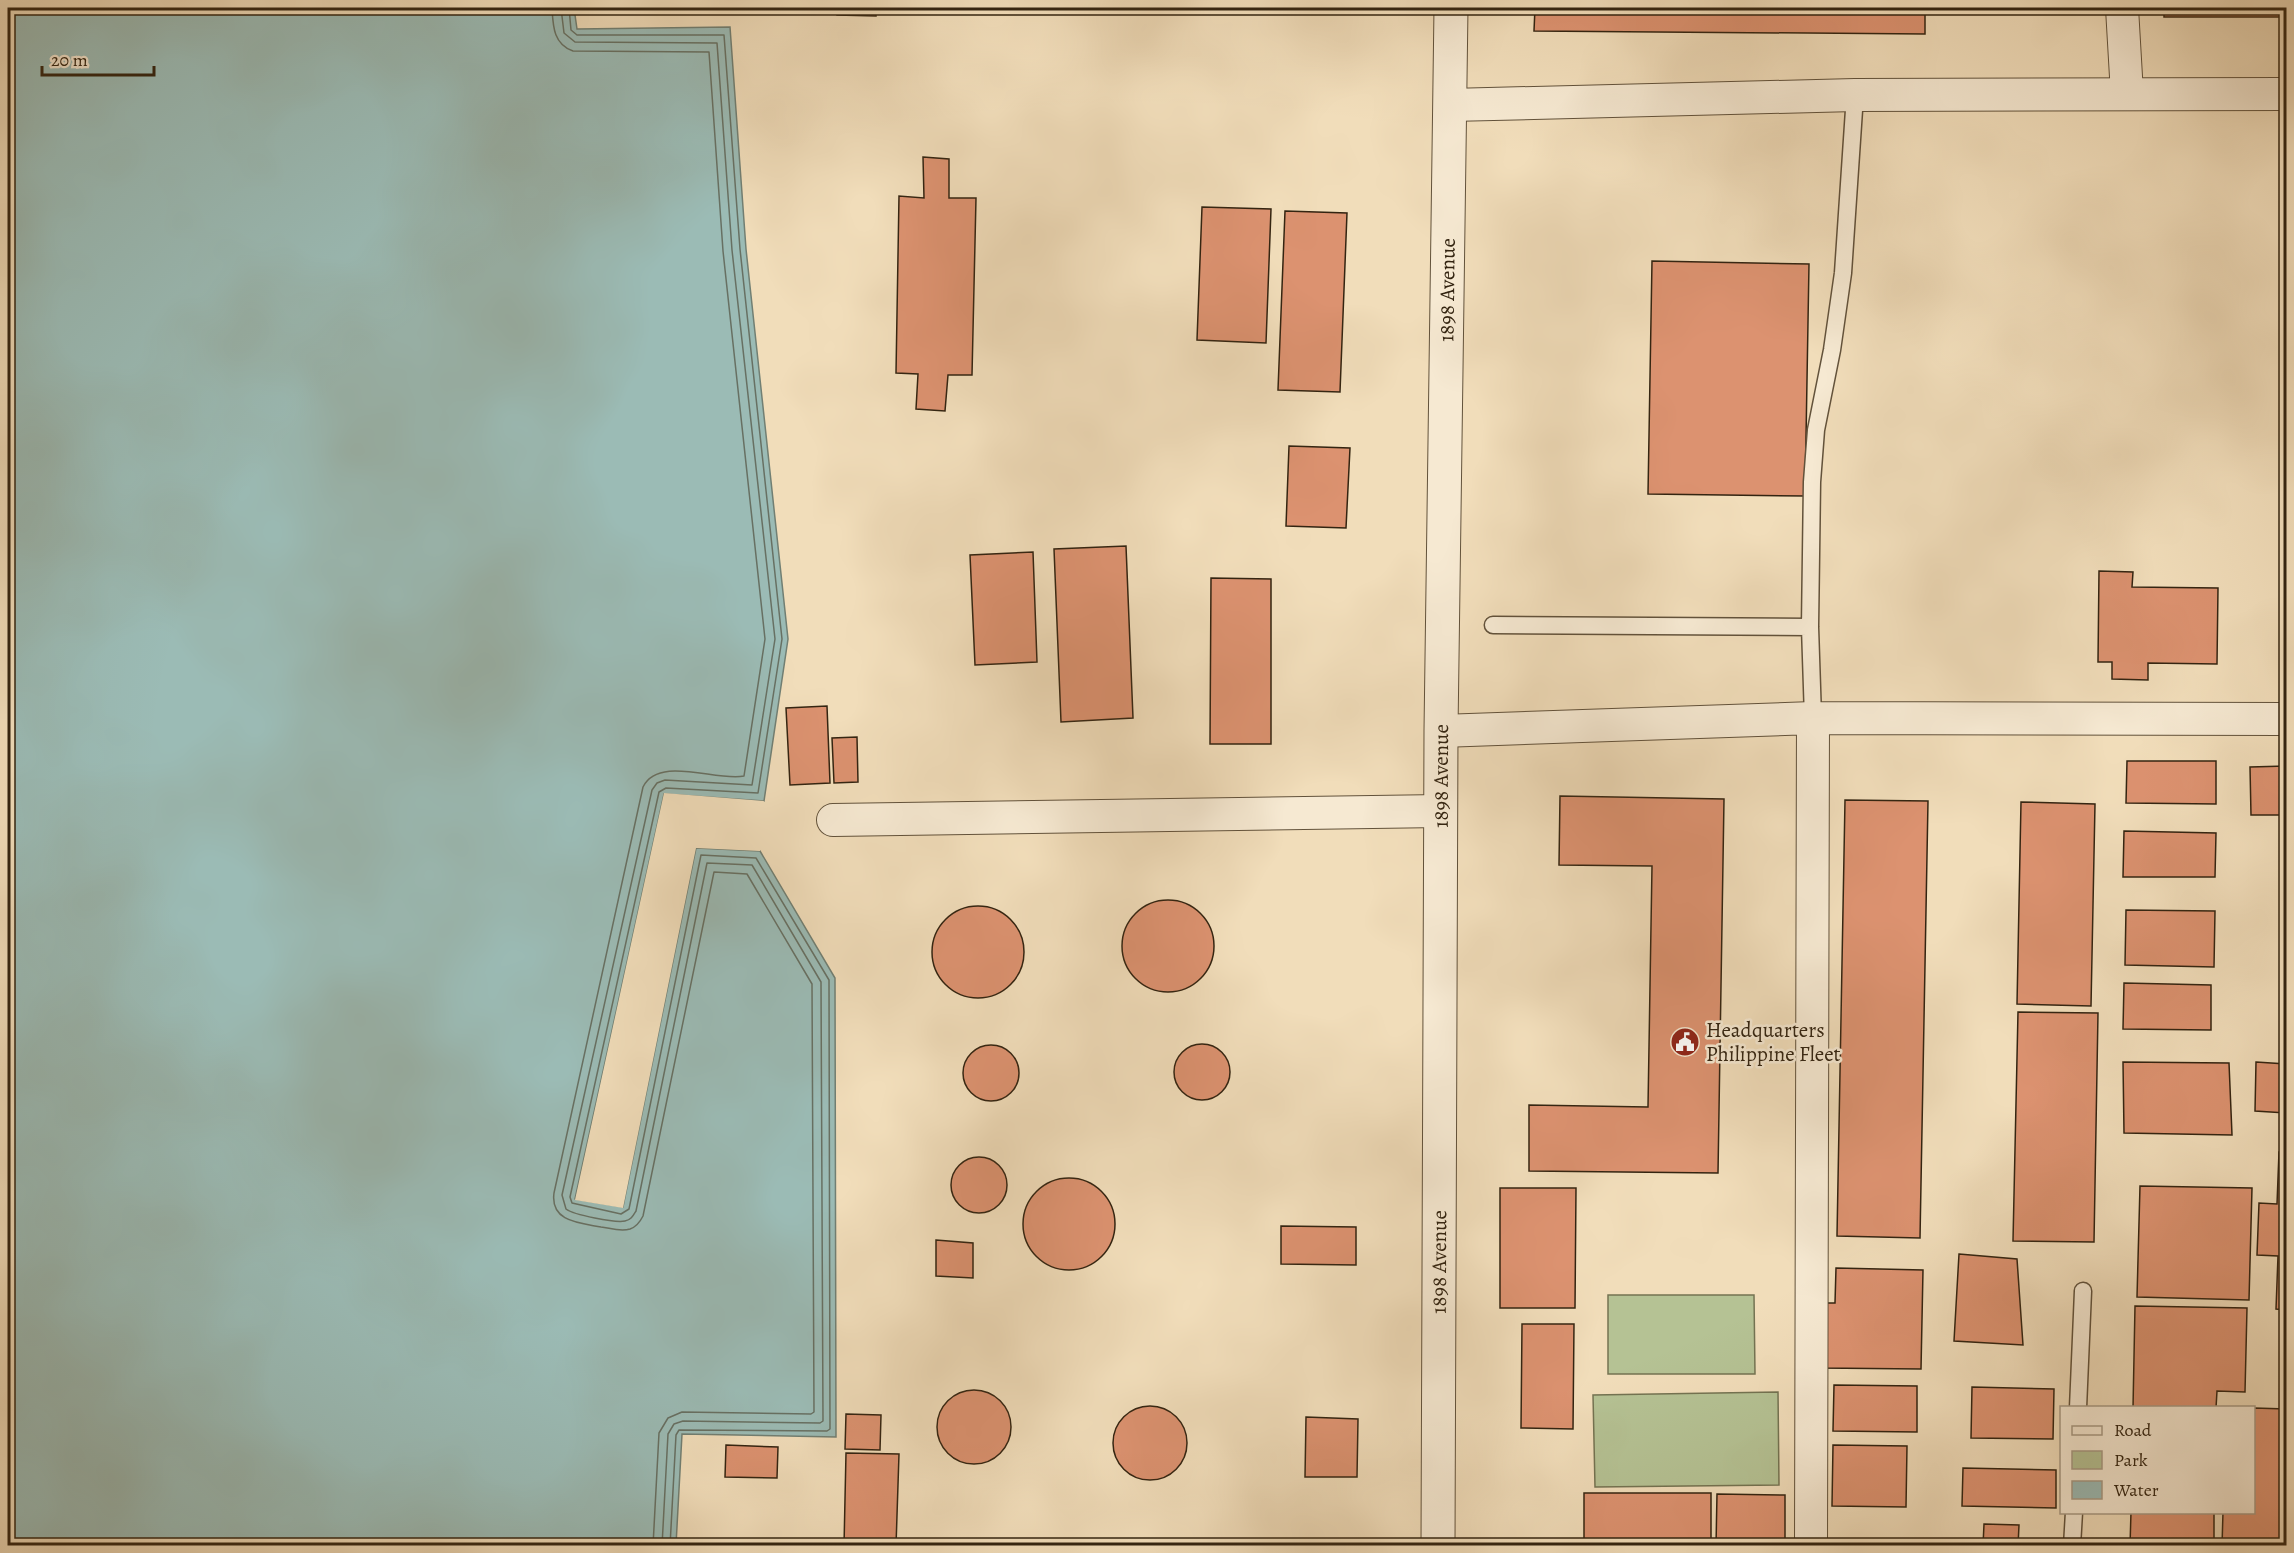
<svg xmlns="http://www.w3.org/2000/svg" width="2294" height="1553" font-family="Alegreya,serif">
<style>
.green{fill:#b5c294;stroke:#747352;stroke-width:1.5}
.water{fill:#9bbbb5;stroke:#717f73;stroke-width:1.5}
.pier{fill:#f1ddba}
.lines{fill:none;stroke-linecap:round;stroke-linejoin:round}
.shore{stroke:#677063;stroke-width:1.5}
.building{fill:#dc9270;stroke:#332411;stroke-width:1.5}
.service-casing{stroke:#62523b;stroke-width:19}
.minor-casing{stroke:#62523b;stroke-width:34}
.tertiary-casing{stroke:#62523b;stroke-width:35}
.service{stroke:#f6e9d2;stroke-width:16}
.minor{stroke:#f6e9d2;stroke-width:32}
.tertiary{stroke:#f6e9d2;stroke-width:33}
.labels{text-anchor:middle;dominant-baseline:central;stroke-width:5;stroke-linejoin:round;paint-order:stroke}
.street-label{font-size:21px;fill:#332411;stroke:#f6e9d2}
.poi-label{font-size:21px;fill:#332411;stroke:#f6e9d2;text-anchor:start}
</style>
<rect width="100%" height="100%" fill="#f1ddba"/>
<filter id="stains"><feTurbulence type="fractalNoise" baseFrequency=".00333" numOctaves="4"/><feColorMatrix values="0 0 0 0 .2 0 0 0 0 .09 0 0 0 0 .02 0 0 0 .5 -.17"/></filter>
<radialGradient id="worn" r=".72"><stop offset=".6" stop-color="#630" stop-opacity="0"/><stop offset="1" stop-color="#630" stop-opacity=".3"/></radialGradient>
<path class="green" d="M1608,1295H1754L1755,1374H1608Z
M1778,1392L1779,1485L1595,1487L1593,1395Z"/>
<path class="water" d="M8,8H574L577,29L730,27L746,249L788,639L764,801L664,794L575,1199L623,1207L696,848L760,851L835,978L836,1437L682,1434L676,1545L8,1546Z"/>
<path class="pier" d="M664,793L764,801L763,804L667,797L579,1197L621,1204L693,846L760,848V851L696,848L623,1208L575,1200Z"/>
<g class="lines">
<path class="shore" d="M552,8C553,25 553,44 573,51L709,52L723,251L765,639L744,776C717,782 659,755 643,787L554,1193C550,1222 580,1223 601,1227C610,1228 620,1232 630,1229C636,1227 640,1222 643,1216L714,872L747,874L812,984L814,1412L811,1414L682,1412L668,1418L659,1433L653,1546
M561,8L564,33L575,42L717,43L732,250L775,639L752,785L665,780L657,783L652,790L562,1195L566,1209C574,1215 615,1223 625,1221C631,1220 633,1216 636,1211L707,863L752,865L821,982L823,1421L820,1423L683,1421L674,1424L668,1434L662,1546
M569,8L571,30L577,35H724L740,249L782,639L758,793L666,788L659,792L570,1197L572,1203L621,1214L629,1209L701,855L756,858L829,980L830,1429L827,1431L679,1430L676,1435L670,1546"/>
</g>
<path class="building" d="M837,8H876V16L837,15Z
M898,8H949V14L898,13Z
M990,8H1076L1075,11Z
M1535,8H1925V34L1534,31Z
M1975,8H2064V9Z
M2164,8H2280V17H2164Z
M923,157L949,159V198H976L972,375H948L945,411L916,409L918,374L896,373L899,196L924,198Z
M1202,207L1271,209L1266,343L1197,340Z
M1285,211L1347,213L1340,392L1278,390Z
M1652,261L1809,264L1805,496L1648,494Z
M1289,446L1350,448L1346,528L1286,526Z
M1126,546L1133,718L1061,722L1054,549Z
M1033,552L1037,662L975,665L970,555Z
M2099,571L2133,572L2132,587L2218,588L2217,664L2148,663V680L2112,679V662H2098Z
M1211,578L1271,579V744H1210Z
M827,706L830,783L790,785L786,708Z
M857,737L858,782L834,783L832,738Z
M2127,761H2216V804L2126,803Z
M2286,766V815H2251L2250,767Z
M1560,796L1724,799L1718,1173L1529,1171V1105L1648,1107L1652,866L1559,865Z
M1845,800L1928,801L1920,1238L1837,1236Z
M2021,802L2095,804L2091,1006L2017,1004Z
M2124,831L2216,833L2215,877H2123Z
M1122 946a46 46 0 1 1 92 0a46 46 0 1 1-92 0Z
M932 952a46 46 0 1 1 92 0a46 46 0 1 1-92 0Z
M2126,910L2215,911L2214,967L2125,965Z
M2283,978H2286V1041L2281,1042Z
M2124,983L2211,985V1030L2123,1029Z
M2018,1012L2098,1013L2094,1242L2013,1241Z
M1174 1072a28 28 0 1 1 56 0a28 28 0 1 1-56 0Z
M963 1073a28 28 0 1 1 56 0a28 28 0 1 1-56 0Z
M2123,1062L2229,1063L2232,1135L2124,1133Z
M2256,1062L2286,1064V1113L2255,1111Z
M2279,1152H2286V1310L2276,1309L2278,1256L2257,1255L2259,1203L2277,1204Z
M951 1185a28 28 0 1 1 56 0a28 28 0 1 1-56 0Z
M1023 1224a46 46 0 1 1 92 0a46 46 0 1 1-92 0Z
M2140,1186L2252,1188L2249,1300L2137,1297Z
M1500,1188H1576L1575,1308H1500Z
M1281,1226L1356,1227V1265L1281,1264Z
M936,1240L973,1243V1278L936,1276Z
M1959,1254L2017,1259L2023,1345L1954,1341Z
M1836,1268L1923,1270L1921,1369L1820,1368L1821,1303H1835Z
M2135,1306L2247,1308L2245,1392L2217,1391L2216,1408H2133Z
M1522,1324H1574L1573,1429L1521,1428Z
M1834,1385L1917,1386V1432L1833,1431Z
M1972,1387L2054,1389L2053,1439L1971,1438Z
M937 1427a37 37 0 1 1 74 0a37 37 0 1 1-74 0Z
M1113 1443a37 37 0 1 1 74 0a37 37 0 1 1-74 0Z
M2254,1408L2286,1409V1546H2222L2223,1512H2254Z
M846,1414L881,1415L880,1450L845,1449Z
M1306,1417L1358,1419L1357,1477H1305Z
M726,1445L778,1447L777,1478L725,1477Z
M1833,1445L1907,1446L1906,1507L1832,1506Z
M846,1453L899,1454L896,1546H844Z
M1963,1468L2056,1470V1508L1962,1506Z
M1584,1493H1711V1546H1584Z
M1717,1494L1785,1495V1546H1716Z
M2131,1512H2214V1546H2130Z
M1984,1524L2019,1525L2018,1546H1983Z"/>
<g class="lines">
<g class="service-casing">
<path id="service" d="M1493,625L1810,627
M1813,718L1810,627L1812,482L1816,430L1832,350L1843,273L1855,95
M2078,1408L2083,1291
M2072,1546L2074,1512"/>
</g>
<g class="minor-casing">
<path id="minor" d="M2122,8L2127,94
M1450,105L1855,95L2286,94
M1441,731L1813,718L2286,719
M833,820L1441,811
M1811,1546L1813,718"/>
</g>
<g class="tertiary-casing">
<g id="tertiary">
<path id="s1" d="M1438,1546L1441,731L1451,8"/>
</g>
</g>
<use href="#service" class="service"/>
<use href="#minor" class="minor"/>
<use href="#tertiary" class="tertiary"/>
</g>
<defs>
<g id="civic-disc" transform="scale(1.5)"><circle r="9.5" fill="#8f2418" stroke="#f6e9d2"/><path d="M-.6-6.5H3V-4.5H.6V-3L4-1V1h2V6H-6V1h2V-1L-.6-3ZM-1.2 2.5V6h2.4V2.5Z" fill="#fff"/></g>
</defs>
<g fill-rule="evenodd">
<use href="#civic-disc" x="1685" y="1042"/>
</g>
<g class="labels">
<g class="street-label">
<text stroke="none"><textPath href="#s1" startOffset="1256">1898 Avenue</textPath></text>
<text stroke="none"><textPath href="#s1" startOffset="770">1898 Avenue</textPath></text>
<text stroke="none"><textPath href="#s1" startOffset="284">1898 Avenue</textPath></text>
</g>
<g class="poi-label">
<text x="1706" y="1030">Headquarters<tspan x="1706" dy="24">Philippine Fleet</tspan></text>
</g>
</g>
<rect width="2294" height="1553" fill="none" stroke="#f1ddba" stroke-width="30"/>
<rect x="9" y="9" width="2276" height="1535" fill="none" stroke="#332411" stroke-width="3"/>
<rect x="15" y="15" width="2264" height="1523" fill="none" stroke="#332411" stroke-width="1.5"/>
<rect x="2060" y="1406" width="195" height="108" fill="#f6e9d2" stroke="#a89a85" stroke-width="1.5"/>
<rect x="2072" y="1426" width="30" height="9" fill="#f6e9d2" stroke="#a89a85" stroke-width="1.5"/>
<text x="2114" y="1436" font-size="18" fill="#332411">Road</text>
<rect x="2072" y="1451" width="30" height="18" fill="#b5c294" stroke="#a89a85" stroke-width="1.5"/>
<text x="2114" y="1466" font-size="18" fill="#332411">Park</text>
<rect x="2072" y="1481" width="30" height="18" fill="#9bbbb5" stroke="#a89a85" stroke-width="1.5"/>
<text x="2114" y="1496" font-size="18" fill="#332411">Water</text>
<path d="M42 66v9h112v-9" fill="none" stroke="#332411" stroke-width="3"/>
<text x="51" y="66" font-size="18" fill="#332411" stroke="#f6e9d2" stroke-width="4.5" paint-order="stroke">20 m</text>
<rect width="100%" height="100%" filter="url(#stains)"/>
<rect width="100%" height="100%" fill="url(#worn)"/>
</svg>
